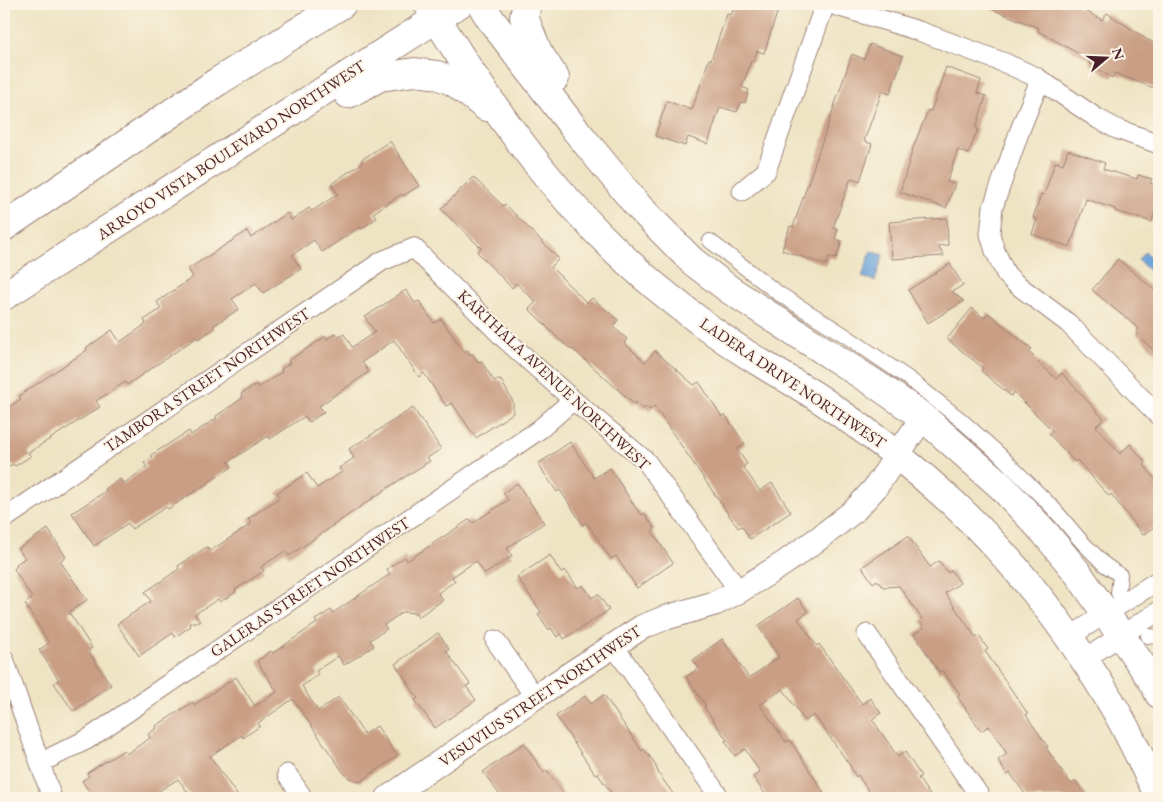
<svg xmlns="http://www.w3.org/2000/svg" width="1163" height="802" font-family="'EB Garamond',serif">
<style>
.water{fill:#6ca4db;stroke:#5b6283}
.building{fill:#c99e84}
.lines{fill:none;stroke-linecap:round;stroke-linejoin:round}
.pedestrian-casing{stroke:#9c8278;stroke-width:16}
.minor-casing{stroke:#9c8278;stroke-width:21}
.tertiary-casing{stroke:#9c8278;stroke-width:26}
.secondary-casing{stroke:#9c8278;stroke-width:30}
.pedestrian{stroke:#fff;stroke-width:14}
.minor{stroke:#fff;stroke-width:19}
.tertiary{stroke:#fff;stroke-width:24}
.secondary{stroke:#fff;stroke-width:28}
.labels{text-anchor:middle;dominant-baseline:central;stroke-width:4;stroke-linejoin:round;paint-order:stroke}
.street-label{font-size:16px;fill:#4a1f2b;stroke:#fcf5e5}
</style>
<rect width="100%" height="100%" fill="#fcf5e5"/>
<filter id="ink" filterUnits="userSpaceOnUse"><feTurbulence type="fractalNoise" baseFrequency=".02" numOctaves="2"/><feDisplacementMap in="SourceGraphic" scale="10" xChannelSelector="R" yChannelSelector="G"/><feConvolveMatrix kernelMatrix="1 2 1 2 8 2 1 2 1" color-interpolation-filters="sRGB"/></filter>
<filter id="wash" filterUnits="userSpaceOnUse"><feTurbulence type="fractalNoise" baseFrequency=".0096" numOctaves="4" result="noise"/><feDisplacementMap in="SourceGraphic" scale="20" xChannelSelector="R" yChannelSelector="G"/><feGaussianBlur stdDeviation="1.12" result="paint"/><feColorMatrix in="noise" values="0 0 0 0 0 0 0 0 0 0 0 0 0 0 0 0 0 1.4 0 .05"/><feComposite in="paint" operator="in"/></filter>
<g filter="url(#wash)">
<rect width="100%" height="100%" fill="#eee4c4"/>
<path class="water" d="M871,251L883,255L875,281L862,277Z
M1145,252L1159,264V272L1155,276L1138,260Z"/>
<g id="blocks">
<path class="building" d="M736,4H780L764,53L757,51L753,62L751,61L742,87L749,90L745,103L741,102L737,112L720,107L708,144L688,137L685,146L655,136L667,101L692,110L709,59L711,60L727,14L731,15Z
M979,4H1073L1102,20L1107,13L1148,40L1159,45V90L1115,73L1112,78L1089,63L1090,60L1038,31L1039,28Z
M870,44L903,56L890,94L882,91L864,141L872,144L860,181L851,178L833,228L838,229L835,239L842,241L836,259L829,257L826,265L782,250L790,226L793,227L852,54L864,59Z
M946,67L981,80L977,93L986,96L976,128L978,129L968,154L958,150L947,182L955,184L946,208L900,192L913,148L928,110L931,111Z
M390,141L419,186L403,196L402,194L373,213L377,218L361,229L360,227L322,252L314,240L292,255L301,269L263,293L256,283L232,299L239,309L213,326L214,329L198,339L197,337L127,385L125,382L96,401L100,407L28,453L31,456L15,466L13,464L4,470V410L21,399L19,396L87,350L86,348L112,330L120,342L146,324L144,320L161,309L157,302L193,277L188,269L247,231L251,238L287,213L291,220L309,208L312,211L338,194L331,184L362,163L361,160Z
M1068,150L1105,163L1103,169L1137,179L1138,175L1152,179L1150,183L1159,186V195L1152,222L1115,211V209L1086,199L1070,247L1032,234L1037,219L1033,218L1041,194L1044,195L1055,162L1063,164Z
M473,177L503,206L505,204L559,259L551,267L587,303L592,298L618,320L613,327L627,339L624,343L645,362L655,351L694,385L699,382L722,417L725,415L745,444L737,449L747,464L743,467L760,491L772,483L791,512L750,539L742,526L738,528L654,406L650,410L646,407L644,409L636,402L634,404L573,349L572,350L562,342L529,309L536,302L516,283L512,288L477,252L481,248L441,209Z
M947,218L948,245L938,246L944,256L892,259L889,222Z
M1118,259L1159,294V356L1136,333L1139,329L1092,290Z
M950,264L963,285L952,292L964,301L928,323L908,290Z
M406,290L415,303L419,301L434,323L441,319L464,352L467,350L470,355L472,353L478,362L481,361L494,381L498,379L499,381L501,380L513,402V413L476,438L452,403L446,406L424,373L419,377L394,340L362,362L369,372L319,406L324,412L309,422L305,416L270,439L268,436L228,462L232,467L168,509L166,507L132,529L128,523L94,546L72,513L106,491L105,489L120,479L123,484L147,467L144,463L153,457L151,455L189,431L191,435L217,418L216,416L243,398L241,394L257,384L259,387L282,372L281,369L290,363L288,361L326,336L327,339L336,333L339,337L344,334L352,347L375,332L365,317Z
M972,308L984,318L988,313L1032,349L1029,352L1056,379L1062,373L1104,419L1096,426L1120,454L1130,444L1146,463L1144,465L1159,484V523L1143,535L1111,494L1109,496L1077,460L1075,462L1049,434L1053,431L1014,392L1011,396L981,371L983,368L947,339Z
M413,408L441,449L427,458L430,461L392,485L289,556L285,551L261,567L264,571L235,590L236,592L220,602L218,599L195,614L200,622H192L189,624L191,626L175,637L173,633L139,656L117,624L151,601L145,592L179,569L178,566L207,547L210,551L251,524L248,519L280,497L277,493L307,473L317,488L342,472L339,468L354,458L349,449Z
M570,442L594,478L610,468L635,507L642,515L644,513L655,529L652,531L673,563L637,588L616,556L611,559L586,522L583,525L560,490L557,492L538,464Z
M517,483L544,523L507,548L512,556L485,574L476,561L452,577L455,581L438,593L443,600L418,617L416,613L403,612L384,625L387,629L370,640L374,646L344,665L338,656L316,671L318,675L302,686L318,711L339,697L364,734L377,726L397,756L360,782L349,778L343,772L293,699L258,723L260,726L243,738L242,735L210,756L239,798H192L178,779L148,798H94L82,781L89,776L87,773L124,750L126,754L150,738L148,734L157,728L156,726L193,702L194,705L236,677L255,706L277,692L257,661L271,651L273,653L317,623L315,620L331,610L333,613L390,574L387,569L405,557L407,561L470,519L473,523L508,500L503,493Z
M48,529L66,557L60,561L87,600L69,612L92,648L88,651L111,685L73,711L54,683L59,680L39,650L49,643L25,604L32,598L14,569L17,566L16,564L25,558L18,549Z
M908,536L930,567L939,561L948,573L951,570L960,583L945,593L976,638L979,636L988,649L985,651L1028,714L1026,715L1048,747L1046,748L1071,784L1076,781L1088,798H1028L1010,773L1007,775L998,760L1007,754L989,726L981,731L957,696L960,694L942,670L939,672L914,634L924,627L920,621L922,619L899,586L883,587L877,580L873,583L862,567Z
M550,555L561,573L565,570L578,588L583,585L592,598L598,594L609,610L564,639L561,634L557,637L551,628L549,630L538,614L541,612L517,577Z
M798,598L808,612L798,619L817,646L819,644L862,704L870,698L881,713L872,719L898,757L905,752L921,776L918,778L932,798H873L858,775L856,777L849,764L814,715L805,721L783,689L760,705L786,742L790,740L827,798H768L753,777L760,772L745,749L735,756L725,741L727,740L704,707L706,706L686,677L699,668L693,660L722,639L749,678L779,657L758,626Z
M438,633L449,649L446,651L470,684L466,686L476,700L435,728L415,700L418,698L395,664Z
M604,695L642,751L644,749L654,762L659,774L676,798H615L597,773L595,774L556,716L585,696L591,704Z
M524,743L544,773L547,770L566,798H502L483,772Z"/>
</g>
</g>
<g filter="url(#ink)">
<use href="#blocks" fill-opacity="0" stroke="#9c8278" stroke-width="1"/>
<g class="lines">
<g class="pedestrian-casing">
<path id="pedestrian" d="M710,241L778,293L846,336L908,378L960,419L999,454L1054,509L1082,542L1105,565L1120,575L1118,593
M1148,636L1159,637"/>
</g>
<g class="minor-casing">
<path id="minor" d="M830,4L919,31L1005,63L1036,77L1098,119L1117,129L1159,144
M1040,80L1020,130L993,207L990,234L995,251L1006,274L1015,283L1068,323L1159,416
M742,191L766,171L825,4
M4,519L382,261L414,248L506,340L573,400L646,461L739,591
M867,634L981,798
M1069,637L1159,580
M495,640L535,697
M613,645L720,798
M4,659L52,798
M1083,660L1159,611
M40,763L88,739L540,429L573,400
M287,774L303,798"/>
</g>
<g class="tertiary-casing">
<path id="tertiary" d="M388,798L535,697L642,627L665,618L716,603L739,591L783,564L822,536L855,510L875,488L923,417"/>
</g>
<g class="secondary-casing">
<path id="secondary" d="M428,4C490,108 562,208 655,286C687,312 721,339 756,360C781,376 807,389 830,406C873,435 915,468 954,504C1017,563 1071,634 1115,709C1129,733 1141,760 1154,786L1159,798
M481,4L491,20L574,128L638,206L692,261L730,290L880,387L923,417L1001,486L1045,533L1077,572L1154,683L1159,694
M527,4L524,17L538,52L555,78
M348,94L380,77L415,72L437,75L454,82L486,107
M4,227L217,82L342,4
M4,296L459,4"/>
</g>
<use href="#pedestrian" class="pedestrian"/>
<use href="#minor" class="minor"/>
<use href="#tertiary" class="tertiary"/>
<use href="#secondary" class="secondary"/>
</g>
</g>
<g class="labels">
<g class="street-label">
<text transform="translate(231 150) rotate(-33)">ARROYO VISTA BOULEVARD NORTHWEST</text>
<text transform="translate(207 380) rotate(-34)">TAMBORA STREET NORTHWEST</text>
<text transform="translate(554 380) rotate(43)">KARTHALA AVENUE NORTHWEST</text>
<text transform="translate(793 383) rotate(34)">LADERA DRIVE NORTHWEST</text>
<text transform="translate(310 587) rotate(-34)">GALERAS STREET NORTHWEST</text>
<text transform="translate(540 696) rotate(-34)">VESUVIUS STREET NORTHWEST</text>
</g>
</g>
<rect width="1163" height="802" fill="none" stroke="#fcf5e5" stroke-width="20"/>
<g transform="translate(1106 58) rotate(71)" stroke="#fcf5e5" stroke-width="4" paint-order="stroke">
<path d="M0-4L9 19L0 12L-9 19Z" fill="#4a1f2b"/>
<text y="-8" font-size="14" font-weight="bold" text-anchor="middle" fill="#4a1f2b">N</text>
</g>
</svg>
